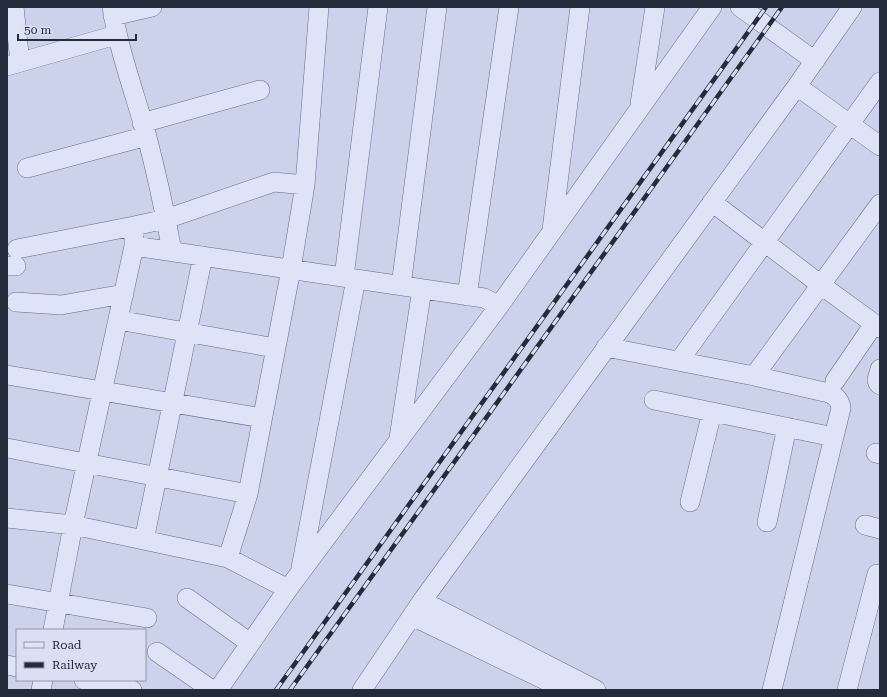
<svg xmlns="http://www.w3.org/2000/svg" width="887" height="697" font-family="'Roboto Serif',serif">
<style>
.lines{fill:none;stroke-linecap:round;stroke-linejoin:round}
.minor-casing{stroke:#616e88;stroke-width:20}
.minor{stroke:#dfe3f7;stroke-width:19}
.rail-casing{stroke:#232c3a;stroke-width:4.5}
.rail{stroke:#dbdff4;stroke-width:3;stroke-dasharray:9;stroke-linecap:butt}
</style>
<rect width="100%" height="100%" fill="#ccd1ec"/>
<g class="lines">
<g class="minor-casing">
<path id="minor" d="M14,7L20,62
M112,7C119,52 135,94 147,137C157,175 165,213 172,251
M740,7L815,61
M113,16L152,7
M7,66L116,35
M797,86L880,146
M640,104L655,7
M142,123L260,90
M27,168L147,136
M712,202L821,285L880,328
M552,230L580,7
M134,246L484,298L499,306
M17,249L134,226
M7,266H16
M344,277L378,7
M401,286L437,7
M467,296L509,7
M16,302L61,305L124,294
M118,320L275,348
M606,347L754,376L829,393C836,396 840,400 841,408L772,690
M679,361L880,82
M880,369L877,380L878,383L880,385
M7,375L262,418
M754,376L880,204
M835,381L874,324
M654,400L834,437
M399,438L422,289
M7,448L248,494
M876,453L880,454
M690,502L712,412
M7,518L73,525L228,558L288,589
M767,522L787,427
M865,525L880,529
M144,540L203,256
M228,558L248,494L291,269L305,185L319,7
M301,568L356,279
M7,594L147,618
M187,598L250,643
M422,601L596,690
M412,616L566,690
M53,630L73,525L134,246V226L166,219L274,182L305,185
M157,652L212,690
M7,665L17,667
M84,680L132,690
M41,690L43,680
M218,690L288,589L499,306L712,7
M362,690L422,601L797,86L852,7
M847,690L877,574"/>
</g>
<use href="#minor" class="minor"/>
<g class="rail-casing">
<path id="rail" d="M276,690L766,7
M290,690L782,7"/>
</g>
<use href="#rail" class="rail"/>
</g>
<rect width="887" height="697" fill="none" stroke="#232c3a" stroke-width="16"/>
<rect x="16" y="629" width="130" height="52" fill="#dbdff4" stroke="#9197aa"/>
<rect x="24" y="642" width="20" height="6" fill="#dfe3f7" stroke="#9197aa"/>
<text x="52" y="649" font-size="12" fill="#232c3a">Road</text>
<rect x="24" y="662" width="20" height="6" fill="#232c3a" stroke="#9197aa"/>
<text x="52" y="669" font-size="12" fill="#232c3a">Railway</text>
<path d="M18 34v6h118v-6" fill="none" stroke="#232c3a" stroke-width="2"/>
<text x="24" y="34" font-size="12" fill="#232c3a" stroke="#dbdff4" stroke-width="3" paint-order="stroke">50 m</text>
</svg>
